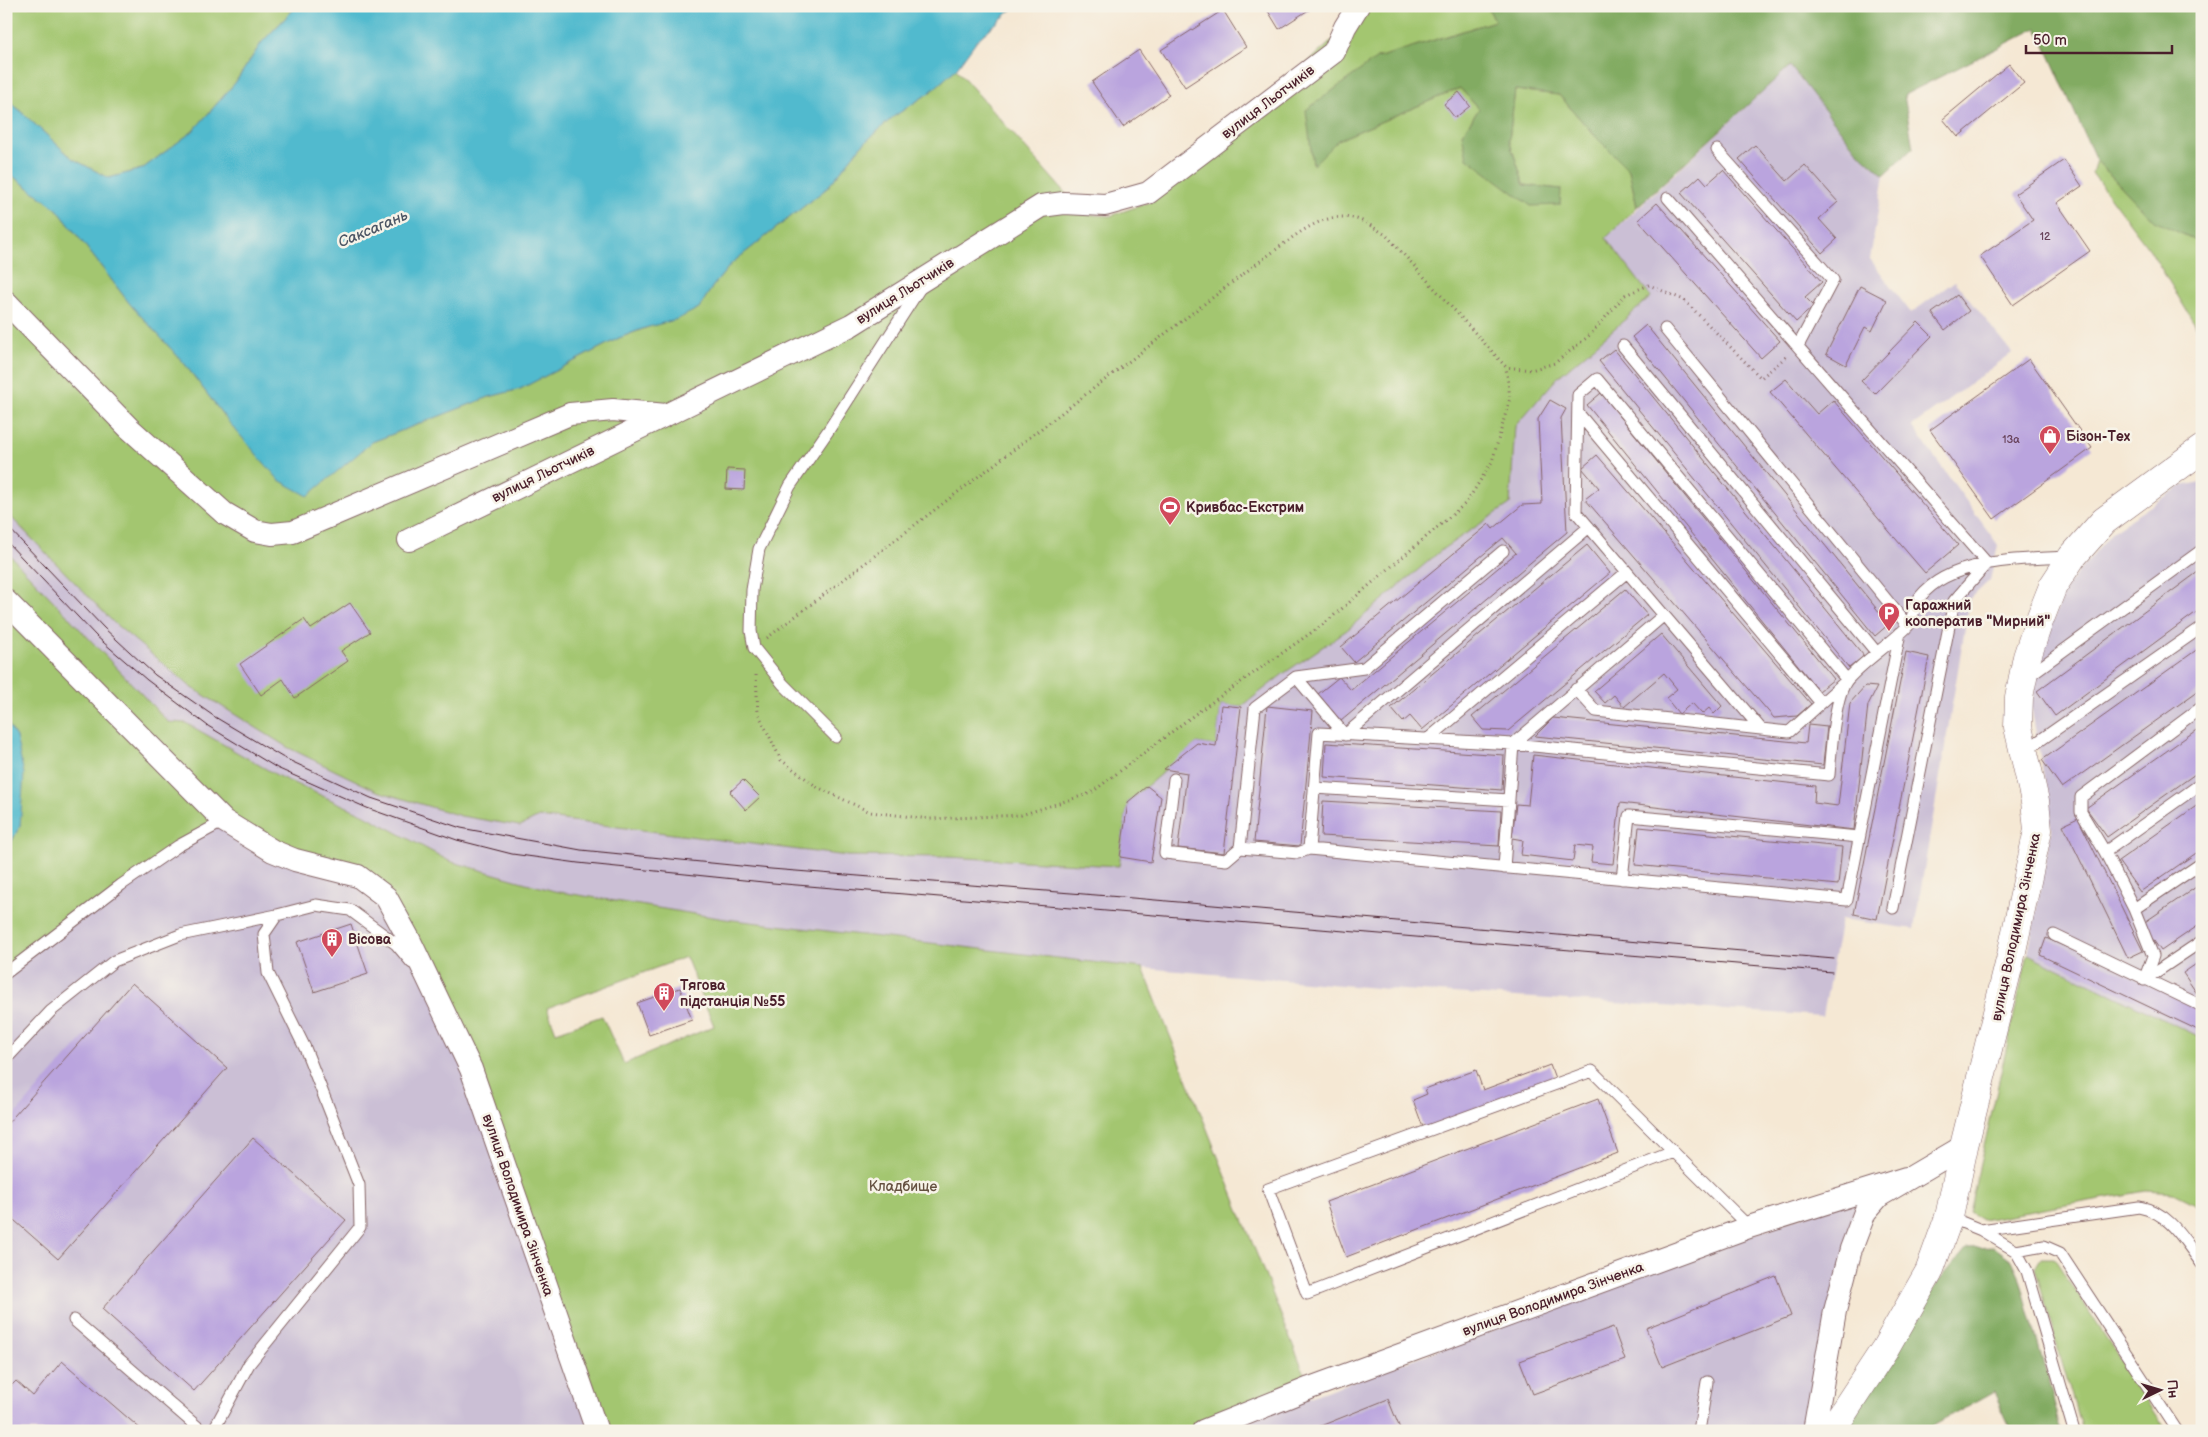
<svg xmlns="http://www.w3.org/2000/svg" width="2208" height="1437" font-family="'Balsamiq Sans',sans-serif">
<style>
.industrial{fill:#cbbfd5}
.green{fill:#a3c670;stroke:#76724e;fill-rule:evenodd}
.forest{fill:#82ab62;stroke:#666546}
.water{fill:#51bace;stroke:#4e6c7c}
.building{fill:#baa4de}
.lines{fill:none;stroke-linecap:round;stroke-linejoin:round}
.service-casing{stroke:#866566;stroke-width:13}
.minor-casing{stroke:#866566;stroke-width:24}
.secondary-casing{stroke:#866566;stroke-width:29}
.path{stroke:#866566;stroke-width:3;stroke-dasharray:1 4;stroke-linecap:butt}
.service{stroke:#fff;stroke-width:11}
.minor{stroke:#fff;stroke-width:22}
.secondary{stroke:#fff;stroke-width:28}
.tram{stroke:#4a1f2b;stroke-width:1}
.labels{text-anchor:middle;dominant-baseline:central;stroke-width:5;stroke-linejoin:round;paint-order:stroke}
.number-label{font-size:11px;fill:#664058}
.street-label{font-size:14px;fill:#4a1f2b;stroke:#f7f3e8}
.poi-label{font-size:14px;font-weight:bold;fill:#4a1f2b;stroke:#f7f3e8;text-anchor:start}
.park-label{font-size:14px;fill:#655140;stroke:#f7f3e8}
.water-label{font-size:15px;font-style:italic;fill:#4c5564;stroke:#f7f3e8}
</style>
<rect width="100%" height="100%" fill="#f7f3e8"/>
<filter id="ink" filterUnits="userSpaceOnUse"><feTurbulence type="fractalNoise" baseFrequency=".02" numOctaves="2"/><feDisplacementMap in="SourceGraphic" scale="10" xChannelSelector="R" yChannelSelector="G"/><feConvolveMatrix kernelMatrix="1 2 1 2 8 2 1 2 1" color-interpolation-filters="sRGB"/></filter>
<filter id="wash" filterUnits="userSpaceOnUse"><feTurbulence type="fractalNoise" baseFrequency=".0096" numOctaves="4" result="noise"/><feDisplacementMap in="SourceGraphic" scale="20" xChannelSelector="R" yChannelSelector="G"/><feGaussianBlur stdDeviation="1.12" result="paint"/><feColorMatrix in="noise" values="0 0 0 0 0 0 0 0 0 0 0 0 0 0 0 0 0 1.4 0 .05"/><feComposite in="paint" operator="in"/></filter>
<g filter="url(#wash)">
<rect width="100%" height="100%" fill="#f5e8d4"/>
<path class="industrial" d="M1790,66L1856,150L1884,175L1870,259L1911,313L1955,281L2012,353L1912,426L1998,545L1990,580L1970,599L1914,929L1841,919L1823,1016L1389,989L1143,968L725,919L554,891L449,861L363,814L280,777L186,723L168,722L6,551V512L114,623L191,687L287,747L377,791L461,816L520,826L539,817L847,856L947,857L1119,866L1128,802L1197,743L1221,705L1241,707L1283,674L1347,630L1444,548L1510,504L1515,426L1558,377L1651,297L1606,238Z
M2202,482V1038L2028,954L2051,830L2048,799L2031,706L2040,660L2050,629L2065,588L2113,531L2181,486Z
M224,821L386,897L471,1069L597,1431H6V973L121,885Z
M1906,1178L1865,1212L1814,1431H1217Z"/>
<path class="green" d="M6,6H297L262,42L235,83L193,131L142,169L109,178L73,159L6,98Z
M1371,6H1487L1495,21L1377,58L1313,164L1338,140L1460,88L1479,109L1462,134L1531,206L1561,189L1524,185L1509,140L1515,90L1559,95L1596,137L1629,170L1637,207L1606,238L1651,297L1558,377L1515,426L1510,504L1444,548L1347,630L1283,674L1241,707L1221,705L1216,746L1197,743L1128,802L1119,866L947,857L847,856L539,817L520,826L461,816L377,791L287,747L191,687L114,623L6,512V171L57,209L130,304L184,363L226,419L345,464L372,442L489,397L520,389L619,338L699,308L713,286L732,263L827,188L861,146L893,117L929,93L956,69L1067,195L1081,214L1110,216L1153,201Z
M2096,160L2154,220L2202,243V336L2150,250L2092,173Z
M6,551L168,722L186,723L280,777L363,814L449,861L554,891L725,919L1143,968L1310,1388L1203,1431H597L471,1069L386,896L224,821L178,846L6,973V852L20,826L16,737L6,721ZM686,957L714,1026L624,1064L602,1016L556,1032L547,1008Z
M2028,954L2202,1038V1209L2196,1204L2174,1193L2146,1191L1982,1220L1969,1212Z
M2041,1258H2054L2167,1431H2082L2035,1268Z"/>
<path class="forest" d="M1487,6H2202V243L2154,221L2096,160L2037,28L1904,95L1913,148L1884,175L1856,150L1790,66L1637,207L1629,170L1596,137L1559,95L1515,90L1509,140L1524,185L1561,189L1560,205L1531,206L1467,158L1462,134L1479,109L1460,88L1338,140L1313,165L1306,110L1377,58L1495,21Z
M1994,1247L2012,1260L2019,1275L2062,1431H2012L1994,1392L1924,1431H1844L1938,1282L1967,1248Z"/>
<path class="water" d="M297,6H1016L977,40L956,69L929,93L893,117L861,146L827,188L732,263L713,286L699,308L678,319L645,328L619,338L520,389L489,397L372,442L308,496L279,480L226,419L184,363L130,304L57,209L6,171V98L73,159L109,178L142,169L193,131L235,83L262,42Z
M6,721L16,737L24,774L20,826L6,852Z"/>
<g id="blocks">
<path class="building" d="M1265,6H1308L1310,9L1279,29Z
M1223,10L1246,47L1185,87L1161,50Z
M1139,50L1169,95L1123,127L1092,82Z
M2009,64L2024,83L1958,137L1943,119Z
M1459,92L1470,106L1455,118L1444,104Z
M1755,145L1787,181L1805,165L1838,202L1819,219L1837,239L1822,253L1739,159Z
M2064,160L2082,186L2057,203L2090,251L2013,305L1980,256L2033,220L2015,194Z
M1723,170L1822,282L1805,297L1814,306L1796,322L1681,193L1700,176L1707,184Z
M1657,203L1780,341L1761,358L1638,220Z
M1860,286L1887,300L1872,331L1865,327L1846,365L1826,354Z
M1957,295L1969,311L1945,330L1932,313Z
M1918,322L1932,336L1875,394L1861,381Z
M1646,325L1889,624L1875,636L1632,337Z
M1614,349L1864,656L1849,668L1599,361Z
M2029,359L2092,448L1994,519L1930,430Z
M1786,379L1817,414L1833,400L1958,545L1925,573L1770,392Z
M1601,393L1834,679L1819,691L1587,405Z
M1550,400L1566,409L1561,418L1567,532L1341,721L1318,694L1339,677L1351,690L1516,553L1503,538L1354,662L1341,647L1489,524L1493,529L1522,505L1542,504L1538,419Z
M1597,455L1811,704L1797,716L1774,718L1585,499L1599,488L1582,468Z
M727,469L745,470L744,490L726,489Z
M1587,545L1610,573L1422,730L1410,716L1403,722L1391,708Z
M2202,569V608L2055,716L2037,691Z
M1625,589L1647,615L1508,731L1483,730L1472,717Z
M350,603L370,632L341,651L348,661L295,698L283,679L261,695L240,664L304,619L311,629Z
M1661,634L1722,706L1714,714L1709,708L1702,714L1692,703L1679,714L1666,698L1677,689L1664,673L1624,707L1614,695L1605,703L1594,691Z
M2202,646V688L2062,788L2042,760Z
M1906,652L1929,657L1877,919L1854,914Z
M1865,686L1877,687L1868,705L1854,830L1620,803L1613,864L1591,862L1593,847L1575,845L1573,861L1521,855L1523,840L1512,838L1516,804L1528,805L1533,755L1815,786L1814,803L1838,806L1850,703Z
M1221,705L1241,707L1224,853L1178,848L1187,773L1164,769L1197,743L1216,746Z
M1267,706L1313,711L1300,846L1254,842Z
M1553,718L1806,743L1808,725L1827,727L1823,765L1535,736Z
M2202,726V769L2107,837L2086,808Z
M1326,743L1504,755L1502,790L1324,777Z
M743,780L760,797L746,810L730,792Z
M1147,786L1161,797L1151,862L1120,857L1128,802Z
M1323,801L1501,811L1499,846L1321,836Z
M2202,802V849L2140,892L2118,861Z
M2078,818L2143,951L2128,958L2063,825Z
M1639,827L1842,847L1838,885L1635,865Z
M2202,883V923L2161,951L2142,924Z
M351,924L368,974L314,992L297,942Z
M2046,938L2202,1010V1032L2040,955Z
M2202,960V1001L2183,973Z
M132,983L227,1068L58,1259L6,1213V1125Z
M680,988L692,1020L649,1035L637,1003Z
M1550,1065L1556,1081L1424,1130L1413,1100L1427,1094L1425,1089L1476,1070L1483,1090Z
M1598,1099L1618,1153L1346,1257L1326,1202Z
M253,1138L346,1220L194,1391L102,1309Z
M1776,1276L1791,1316L1662,1367L1646,1328Z
M1613,1327L1625,1360L1533,1394L1520,1361Z
M62,1361L143,1431H6V1391L16,1381L33,1396Z
M1388,1399L1401,1431H1308Z"/>
</g>
</g>
<g filter="url(#ink)">
<use href="#blocks" fill-opacity="0" stroke="#866566" stroke-width="1"/>
<g class="lines">
<g class="service-casing">
<path id="service" d="M1717,150L1833,280L1798,346
M1668,198L1987,563L1954,601L1893,908
M1665,329L1908,626
M1623,346L1877,653
M1597,379L1847,680L1789,732L1761,729L1576,512L1578,395Z
M1578,413L1821,703
M1900,633L1847,900L1309,849L1319,733L1513,744L1829,775C1831,753 1834,695 1848,679C1865,660 1888,646 1906,628C1914,620 1913,606 1920,597C1950,558 2026,559 2071,557
M1296,677L1364,668L1503,551
M2027,677L2202,550
M1576,689L1596,711L1761,729
M836,737L783,684L754,648L751,631L752,590L759,549L790,486L828,431L920,288
M1428,739L1627,572
M2025,751L2202,627
M1174,779L1165,853L1226,860L1240,848L1298,853L1309,849
M1314,788L1509,800
M1240,848L1255,708L1296,677L1345,735L1589,527
M2105,852L2202,783
M1504,868L1513,744L1664,615
M1622,879L1629,816L1859,837
M2134,909L2202,863
M2054,935L2202,1006
M6,973L121,885L178,846L224,821
M2144,980L2153,956L2134,909L2105,852L2081,812V797L2202,707
M2144,980L2202,941
M6,1059L51,1011L114,961L180,935L277,915
M1673,1152L1307,1294L1268,1189L1592,1071L1749,1227
M1949,1217L1981,1230L2139,1207C2171,1213 2183,1239 2202,1264
M1981,1230L2016,1251L2027,1271L2074,1431
M2016,1251L2044,1246L2060,1253L2177,1431
M74,1320L202,1431
M213,1431L249,1364L360,1227L359,1185L305,1048L268,973L264,934L277,915L316,905L350,910L396,944L412,963
M1699,1431L1707,1382"/>
</g>
<g class="minor-casing">
<path id="minor" d="M6,302L129,428L224,513L255,531L272,534L293,532L570,414L613,410L666,415
M409,540L851,325L1041,206L1064,203L1105,205L1148,193L1334,52L1345,27L1358,6
M6,601L224,821L273,851L295,860L358,876L386,897L408,937L471,1069L597,1431
M1203,1431L1310,1388L1749,1227L1906,1178
M1814,1431L1835,1311L1851,1249L1865,1212L1879,1196L1964,1146"/>
</g>
<g class="secondary-casing">
<path id="secondary" d="M1831,1431L1885,1349L1929,1272L1949,1217L1964,1146L2010,960L2038,830L2035,801L2018,727L2019,697L2027,657L2038,624L2053,586L2072,557L2104,521L2202,449"/>
</g>
<path class="path" d="M767,638L1263,259C1291,240 1325,205 1362,221C1370,225 1378,230 1386,235L1506,367L1531,370L1555,363L1590,335L1625,295L1649,285L1684,300L1761,378L1788,355
M756,675L758,713L781,760L817,787L870,812L930,819L1021,815L1091,793L1198,712L1325,623L1466,503L1492,462L1510,398L1506,367"/>
<use href="#service" class="service"/>
<use href="#minor" class="minor"/>
<use href="#secondary" class="secondary"/>
<path class="tram" d="M6,525L104,628L155,675L215,717L282,757L371,798L461,828L581,850L771,869L1121,897L1834,959
M6,541L96,636L147,680L208,726L277,768L367,808L457,840L512,854L578,863L773,883L1832,972"/>
</g>
</g>
<defs>
<g id="shop-pin" transform="scale(1.125)"><path d="M0 17L-7.5 6A9.5 9.5 0 1 1 7.5 6Z" fill="#d1495b" stroke="#f7f3e8"/><path d="M-5-2.5h2.3a2.7 3.5 0 0 1 5.4 0H5L5.5 6h-11ZM-1.5-2.5h3a1.5 2.3 0 0 0-3 0Z" fill="#fff"/></g>
<g id="stadium-pin" transform="scale(1.125)"><path d="M0 17L-7.5 6A9.5 9.5 0 1 1 7.5 6Z" fill="#d1495b" stroke="#f7f3e8"/><path d="M0-5a6.5 5 0 1 0 0 10a6.5 5 0 1 0 0-10ZM-3.5-1.8h7v3.6h-7Z" fill="#fff"/></g>
<g id="parking-pin" transform="scale(1.125)"><path d="M0 17L-7.5 6A9.5 9.5 0 1 1 7.5 6Z" fill="#d1495b" stroke="#f7f3e8"/><path d="M-3.5-5.5H1a3.5 3.5 0 0 1 0 7H-1V5.5H-3.5ZM-1-3.4V-.6H.8a1.4 1.4 0 0 0 0-2.8Z" fill="#fff"/></g>
<g id="building-pin" transform="scale(1.125)"><path d="M0 17L-7.5 6A9.5 9.5 0 1 1 7.5 6Z" fill="#d1495b" stroke="#f7f3e8"/><path d="M-4-6H4V6H1V3H-1V6H-4ZM-2.5-4.3h1.7v1.8h-1.7ZM.8-4.3h1.7v1.8H.8ZM-2.5-1h1.7V.8h-1.7ZM.8-1h1.7V.8H.8Z" fill="#fff"/></g>
</defs>
<g fill-rule="evenodd">
<use href="#shop-pin" x="2050" y="436"/>
<use href="#stadium-pin" x="1170" y="507"/>
<use href="#parking-pin" x="1889" y="613"/>
<use href="#building-pin" x="332" y="939"/>
<use href="#building-pin" x="664" y="993"/>
</g>
<g class="labels">
<g class="number-label">
<text x="2045" y="236">12</text>
<text x="2011" y="439">13а</text>
</g>
<g class="street-label">
<text transform="translate(1268 102) rotate(-37)">вулиця Льотчиків</text>
<text transform="translate(905 291) rotate(-32)">вулиця Льотчиків</text>
<text transform="translate(543 474) rotate(-26)">вулиця Льотчиків</text>
<text transform="translate(2016 927) rotate(-78)">вулиця Володимира Зінченка</text>
<text transform="translate(518 1205) rotate(71)">вулиця Володимира Зінченка</text>
<text transform="translate(1553 1299) rotate(-20)">вулиця Володимира Зінченка</text>
</g>
<g class="poi-label">
<text x="2066" y="436">Бізон-Тех</text>
<text x="1186" y="507">Кривбас-Екстрим</text>
<text x="1905" y="605">Гаражний<tspan x="1905" dy="16">кооператив "Мирний"</tspan></text>
<text x="348" y="939">Вісова</text>
<text x="680" y="985">Тягова<tspan x="680" dy="16">підстанція №55</tspan></text>
</g>
<g class="park-label">
<text x="903" y="1186">Кладбище</text>
</g>
<g class="water-label">
<text transform="translate(373 229) rotate(-23)">Саксагань</text>
</g>
</g>
<rect width="2208" height="1437" fill="none" stroke="#f7f3e8" stroke-width="25"/>
<g transform="translate(2160 1390) rotate(85)" stroke="#f7f3e8" stroke-width="4" paint-order="stroke">
<path d="M0-4L9 19L0 12L-9 19Z" fill="#4a1f2b"/>
<text y="-8" font-size="14" font-weight="bold" text-anchor="middle" fill="#4a1f2b">Пн</text>
</g>
<path d="M2026 45v8h146v-8" fill="none" stroke="#4a1f2b" stroke-width="2.5"/>
<text x="2033" y="45" font-size="15" fill="#4a1f2b" stroke="#f7f3e8" stroke-width="4" paint-order="stroke">50 m</text>
</svg>
